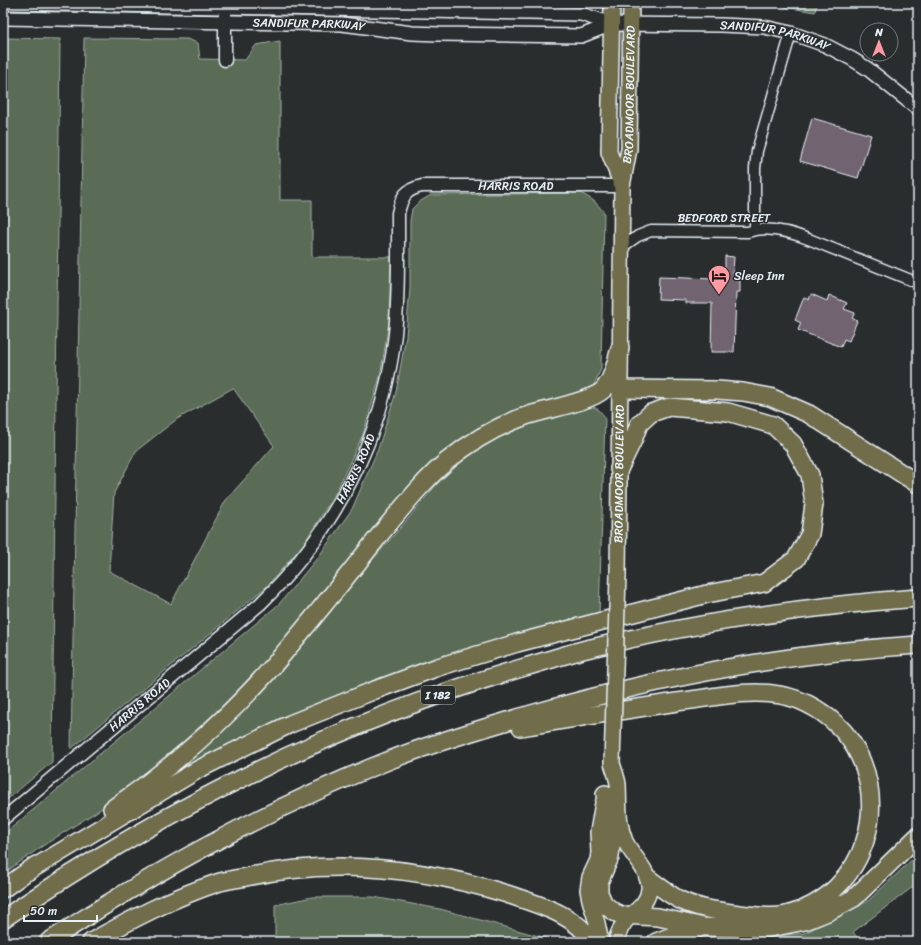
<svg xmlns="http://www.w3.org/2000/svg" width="921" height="945" font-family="Sriracha,sans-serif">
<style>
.green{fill:#5a6c56;stroke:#a1aea7;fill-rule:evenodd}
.building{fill:#716370;stroke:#e8f1f8}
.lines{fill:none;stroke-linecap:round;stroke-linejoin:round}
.minor-casing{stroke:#e8f1f8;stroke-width:13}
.tertiary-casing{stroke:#e8f1f8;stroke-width:15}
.secondary-casing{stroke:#e8f1f8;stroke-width:16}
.primary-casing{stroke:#e8f1f8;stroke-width:18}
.motorway-casing{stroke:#e8f1f8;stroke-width:20}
.minor{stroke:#2a2d2e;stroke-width:10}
.tertiary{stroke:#2a2d2e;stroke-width:12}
.secondary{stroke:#2a2d2e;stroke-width:13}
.primary{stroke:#716d4b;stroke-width:15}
.motorway{stroke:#716d4b;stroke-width:17}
.primary-bridge-casing{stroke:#e8f1f8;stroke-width:18;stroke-linecap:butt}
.primary-bridge{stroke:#716d4b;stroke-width:15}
.labels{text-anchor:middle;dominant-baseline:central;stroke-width:3;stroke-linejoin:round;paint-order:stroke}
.shield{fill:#2a2d2e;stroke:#afb6bb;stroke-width:1}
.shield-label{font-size:11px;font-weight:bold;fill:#e8f1f8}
.street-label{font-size:12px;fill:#e8f1f8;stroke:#2a2d2e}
.poi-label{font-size:12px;fill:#e8f1f8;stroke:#2a2d2e;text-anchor:start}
</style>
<rect width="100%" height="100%" fill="#2a2d2e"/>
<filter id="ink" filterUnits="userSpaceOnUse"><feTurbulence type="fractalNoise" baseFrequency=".025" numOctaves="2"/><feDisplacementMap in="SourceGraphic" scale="8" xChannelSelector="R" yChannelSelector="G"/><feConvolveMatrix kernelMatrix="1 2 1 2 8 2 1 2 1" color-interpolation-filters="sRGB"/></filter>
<g filter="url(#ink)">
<path class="green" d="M784,3H828H817L815,12L784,7Z
M3,38L60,39L52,762L3,803Z
M84,38L187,39L198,43L200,59L245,60L256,45L280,41V200H312V257H391L389,322L380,377L363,434L335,494L303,545L266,587L71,749ZM233,388L274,446L226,500L171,604L109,571L114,493L136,451L177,419Z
M581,193L594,201L604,212L601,369L592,389L531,405L489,424L240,694L177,752L107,805L41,847L3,874V835L279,604L319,556L352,509L378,449L396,392L406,336L410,288V221L412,209L419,202L431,195Z
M589,405L598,409L605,417L599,616L499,643L164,783L181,767L223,731L268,685L314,631L351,584L396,533L437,484L462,461L490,441L518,425Z
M918,854V883L853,932L861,942H748V939L805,933L868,901Z
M312,897H373L440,909L546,938L549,942H275V905Z"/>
<path class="building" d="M812,118L871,135L858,178L800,161Z
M725,256L734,257L733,273H736V281H740V292H736L734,352H711L712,303H686V300L658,299L659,277L714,279V272H725Z
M811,294L827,301L829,295L847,303L844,309L855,313L852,318L857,321L849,341L844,339L841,347L798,330L801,323L795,320L804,297L809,300Z"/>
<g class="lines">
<g class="minor-casing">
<path id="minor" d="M755,230V168L757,151L791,33
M622,247L638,236L651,231L748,232C767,225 793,233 811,240L918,283"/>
</g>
<g class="tertiary-casing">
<g id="tertiary">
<path d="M225,60V3"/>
<path id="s1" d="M3,819L260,604C334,532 384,437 395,334C399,294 398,253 398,213C402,196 405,190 422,186H622"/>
</g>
</g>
<g class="secondary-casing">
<g id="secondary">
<path id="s2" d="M10,3L581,14L612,24L721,25L764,27L791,33L825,45L852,59L868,69L918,109"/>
<path id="s3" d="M3,18L342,24L412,33L438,34L581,36L612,24"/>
</g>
</g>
<g class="primary-casing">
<g id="primary">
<path d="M612,3L609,152L622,186"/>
<path id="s4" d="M618,576L622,186L629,149L631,3"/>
<path d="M612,763C614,770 617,777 618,784C619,803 617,822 625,841C632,856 651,872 649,889C648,902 639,908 630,916C623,923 618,932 616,942"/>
<path d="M601,942L597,923L590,900L588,890L590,877L598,860L599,853L598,832L603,803"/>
</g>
</g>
<g class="motorway-casing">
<path id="motorway" d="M620,389L717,390L743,392L770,397L809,414L918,484
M521,727C573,718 625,710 677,702C710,698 747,689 780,695C805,699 828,714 844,732C897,796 867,895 786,915C771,918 754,916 739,914C720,911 698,909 680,900C668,894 659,886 648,878
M605,794L611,846L610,857L599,882V893L604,904L614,912L621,915L658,917L704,927L765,929L805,921L830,911L854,898L918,836
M112,809C178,763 238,710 289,647C319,611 349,574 378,537C400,511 421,483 447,461C469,443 496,427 523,417C542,410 591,402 603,390C613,379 616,362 620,348
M27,872L199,769L290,724L375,690L438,667L517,643L707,594L764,583L796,559L810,534L814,504L810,475L793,444L773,425L728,412L669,407L651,413L639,424L633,440L619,469
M3,889L36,865
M3,919C163,809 338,722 525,667C547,661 569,653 591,648C699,622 808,606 918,598
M48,942C156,870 269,808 390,760C435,742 481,729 528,715C655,678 785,653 918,645
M91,942C132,919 172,898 217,883C226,880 237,879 246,877C333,858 423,868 507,894C536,904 576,914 592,942
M656,942L677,934L698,929"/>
</g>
<use href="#minor" class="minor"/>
<use href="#tertiary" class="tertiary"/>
<use href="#secondary" class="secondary"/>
<use href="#primary" class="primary"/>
<use href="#motorway" class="motorway"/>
<g class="primary-bridge-casing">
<path id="primary-bridge" d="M612,763L618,576"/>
</g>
<use href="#primary-bridge" class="primary-bridge"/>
</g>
</g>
<defs>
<g id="hotel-pin" transform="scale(1.15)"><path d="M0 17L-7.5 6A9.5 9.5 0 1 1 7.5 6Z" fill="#ff9aa2" stroke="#2a2d2e"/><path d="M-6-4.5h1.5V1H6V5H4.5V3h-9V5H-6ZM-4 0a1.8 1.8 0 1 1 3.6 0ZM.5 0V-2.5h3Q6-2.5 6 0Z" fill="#111"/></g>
</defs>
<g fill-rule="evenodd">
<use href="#hotel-pin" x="719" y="276"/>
</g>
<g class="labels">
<rect class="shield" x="421" y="686" width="34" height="18" rx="3"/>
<g class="shield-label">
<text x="438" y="695">I 182</text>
</g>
<g class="street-label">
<text stroke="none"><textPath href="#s3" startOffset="306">SANDIFUR PARKWAY</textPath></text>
<text stroke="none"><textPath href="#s2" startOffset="768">SANDIFUR PARKWAY</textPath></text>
<text stroke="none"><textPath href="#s4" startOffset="482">BROADMOOR BOULEVARD</textPath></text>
<text stroke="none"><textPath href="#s1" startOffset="897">HARRIS ROAD</textPath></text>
<text x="724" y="218">BEDFORD STREET</text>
<text stroke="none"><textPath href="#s1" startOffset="502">HARRIS ROAD</textPath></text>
<text stroke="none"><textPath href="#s4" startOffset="102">BROADMOOR BOULEVARD</textPath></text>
<text stroke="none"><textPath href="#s1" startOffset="178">HARRIS ROAD</textPath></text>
</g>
<g class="poi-label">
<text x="734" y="276">Sleep Inn</text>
</g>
</g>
<rect width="921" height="945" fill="none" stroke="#2a2d2e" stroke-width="16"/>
<rect x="8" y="8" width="905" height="929" fill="none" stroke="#e8f1f8" stroke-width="1.5" filter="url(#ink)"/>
<g transform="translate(879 42)"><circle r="19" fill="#2a2d2e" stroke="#767b7f"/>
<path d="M0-3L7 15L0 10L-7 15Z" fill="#ff9aa2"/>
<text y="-6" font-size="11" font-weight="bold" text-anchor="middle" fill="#e8f1f8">N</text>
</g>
<path d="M24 915v6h73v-6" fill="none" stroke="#e8f1f8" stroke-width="2"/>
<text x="30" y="915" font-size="12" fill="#e8f1f8" stroke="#2a2d2e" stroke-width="3" paint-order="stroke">50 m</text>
</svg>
